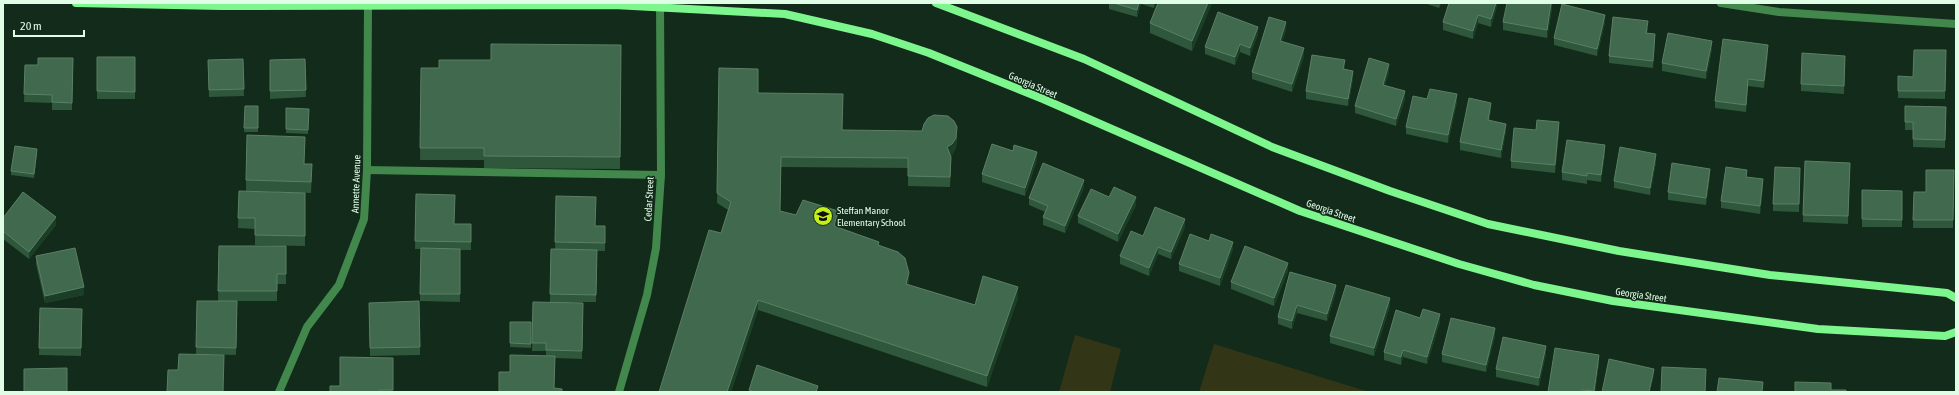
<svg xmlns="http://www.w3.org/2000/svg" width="1959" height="395" font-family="'Asap Condensed',sans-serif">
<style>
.green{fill:#333517}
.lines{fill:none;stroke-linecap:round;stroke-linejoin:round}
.service{stroke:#42874c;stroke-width:8}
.minor{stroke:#42874c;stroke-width:8}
.secondary{stroke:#7df68d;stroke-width:8}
.wall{fill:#2e573b}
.shaded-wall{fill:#1b3e26}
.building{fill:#41694d;stroke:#5a8065}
.labels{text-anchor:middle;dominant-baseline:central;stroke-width:3;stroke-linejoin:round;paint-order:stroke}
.street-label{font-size:10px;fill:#e0fde6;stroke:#132b1a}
.poi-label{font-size:10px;fill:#e0fde6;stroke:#132b1a;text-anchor:start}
</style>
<rect width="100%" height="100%" fill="#132b1a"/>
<path class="green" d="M1075,335L1121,349L1110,392H1059Z
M1214,344L1369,392H1199Z"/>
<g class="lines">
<path class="service" d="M367,170L661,175"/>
<path class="minor" d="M1721,3L1779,12L1956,24
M279,392L307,327L339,285L364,219L367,170L368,3
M619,392L647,295L656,248L661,175L660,3"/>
<path class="secondary" d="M76,3L221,6L614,5L785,14L872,34L929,53L1043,99L1300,211L1459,264L1534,285L1613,301L1818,329L1945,336L1956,332
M936,3L1084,59L1272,147L1390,191L1488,224L1619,251L1770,275L1947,293L1956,298"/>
</g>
<path class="wall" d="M1109,3H1155L1154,8L1141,4L1137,17L1109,9Z
M1158,3H1212L1192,51L1150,33V23Z
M1424,3H1441L1439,8Z
M1449,3H1498L1491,27L1478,23L1473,39L1443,30V22Z
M1552,3V9L1547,38L1503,30V22Z
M1605,23L1597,56L1554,45V38Z
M1648,28L1647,33L1655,41L1653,68L1609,63V56Z
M1286,30L1282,42L1304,56L1292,92L1252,79V72Z
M1258,34L1250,56L1240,52L1235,65L1205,54V47Z
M621,45L620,169L484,168V160H420L421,68H439L491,60Z
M1712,49L1706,79L1662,71V63Z
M1946,50L1945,99L1898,98V76L1913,77Z
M1768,53L1764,88L1748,86L1746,112L1715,108V101Z
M97,57H135V99H97Z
M73,58L72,110H52V103L24,102L25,65H38Z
M243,59L244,96L209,97L208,60Z
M305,59L306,97L270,99V60Z
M1845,63L1844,94L1801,91V84Z
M719,68L758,93L843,130L957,137L956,148L952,155H950L951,167L950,187L908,186V168L781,167L780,211L796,215L838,221L836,227L879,245L909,284V285L975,305L1018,298L987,387L758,310L731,392H659L721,233L728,210L717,203Z
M1345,68L1344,70L1353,79L1348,106L1306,99V91Z
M1389,72L1385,85L1405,99L1396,126L1355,113V106Z
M1427,99L1457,102L1448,143L1406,134V127Z
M245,106H258V132H244Z
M1905,106L1946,107L1945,148L1913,147V130H1905Z
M286,108L309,109L308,134L286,133Z
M1491,110L1489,121L1506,131L1501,158L1460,150V142Z
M1536,130H1559L1555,173L1511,168V161Z
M37,153L34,178L11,175V171Z
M1605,153L1601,182L1587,180V184L1562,180V172Z
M1037,160L1025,196L982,182V174Z
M1656,162L1650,195L1614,188V181Z
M1850,163L1848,224L1803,222V215Z
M304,164L312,174L311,193L246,191V180Z
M1954,170L1953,228H1913L1914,192H1926Z
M1710,176L1706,205L1668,200V192Z
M1800,176L1799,212L1773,211V204Z
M1747,177L1763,187L1760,214L1721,208V201Z
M1084,187L1065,233L1043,225V217L1045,212L1029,205V198Z
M1862,190L1902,191V227H1862Z
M239,191L305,193V246L255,245V229L238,228Z
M416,194L454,224H471V250H460V302L420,301L421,249H415Z
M556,196L595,226H605V251H597L596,302H550L551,249L555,250Z
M1136,205L1118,242L1078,223V216Z
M3,218L56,225L29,259L3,239Z
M1185,227L1171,259L1158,254L1149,276L1120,264V256L1143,236Z
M1209,241L1233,249L1220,286L1179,271V264Z
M219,246H286V284H277V301H218Z
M36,256L84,295L45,303L36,264Z
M1288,271L1274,306L1231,289V282Z
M1290,272L1336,292L1327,321L1297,313L1292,329L1278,324V317Z
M197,301H237L236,355L196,354Z
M533,302L583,303L582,359L555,358L554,388L510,372L546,356V351H532Z
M369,303L420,347V355L370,356Z
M1390,306L1374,356L1330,343V336Z
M40,308L82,309L81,356L39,355Z
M1420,318L1440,322L1427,364L1403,357L1401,365L1384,360V352Z
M510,322H531V348L510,347Z
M1495,336L1486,372L1442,362V354Z
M1546,354L1539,386L1496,377V369Z
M393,358V392H330L340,386Z
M1599,363L1595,392H1548Z"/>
<path class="shaded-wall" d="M1139,3H1141V4L1137,17V10Z
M1208,3H1212L1192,51V41Z
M1496,3H1498L1491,27V19Z
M1551,3L1552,9L1547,38V30Z
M1478,15V23L1473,39V31Z
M1605,15V23L1597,56V49Z
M1286,22V30L1280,49V41Z
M1258,27V34L1250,56V48Z
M1655,34V41L1653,68V61Z
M1712,41V49L1706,79V71Z
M1240,44V52L1235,65V57Z
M1768,45V53L1764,88V81Z
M1304,48V56L1292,92V84Z
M1345,60V68L1343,77V69Z
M1389,64V72L1383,92V85Z
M1353,71V79L1348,106V99Z
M1405,91V99L1396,126V119Z
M1457,94V102L1448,143V135Z
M1491,103V110L1488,128V120Z
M1559,122V130L1555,173V165Z
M1506,124V131L1501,158V150Z
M957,127L956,148L952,155L947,157V147Z
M1605,145V153L1601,182V175Z
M37,149V153L34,178V174Z
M1037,152V160L1025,196V188Z
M1656,154V162L1650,195V188Z
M1710,169V176L1706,205V198Z
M1763,179V187L1760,214V206Z
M1084,180V187L1065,233V226Z
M1136,197V205L1118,242V234Z
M838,211V221L834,237V226Z
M56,217V225L29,259V252Z
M1185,219V227L1171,259V252Z
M1233,242V249L1220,286V278Z
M1158,247V254L1149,276V268Z
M1288,263V271L1274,306V298Z
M909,273V284L906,294V284Z
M1336,285V292L1327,321V314Z
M84,287V295L45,303V296Z
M1018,287V298L987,387V376Z
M1390,298V306L1374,356V348Z
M758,300V310L731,392H727Z
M1297,305V313L1292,329V321Z
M1440,314V322L1427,364V357Z
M1495,328V336L1486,372V365Z
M1546,346V354L1539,386V378Z
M1403,350V357L1401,365V357Z
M1599,355V363L1595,392H1594Z
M1654,369V376L1650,392H1649Z"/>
<path class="building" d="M1114,3H1139L1137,10Z
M1158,3H1208L1192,41L1150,23Z
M1449,3H1496L1491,19L1478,15L1473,31L1443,22Z
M1507,3H1551L1547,30L1503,22Z
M1562,4L1605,15L1597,49L1554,38Z
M1218,12L1258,27L1250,48L1240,44L1235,57L1205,47Z
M1269,17L1286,22L1280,41L1304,48L1292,84L1252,72Z
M1613,17L1648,21L1646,33L1655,34L1653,61L1609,56Z
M1668,33L1712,41L1706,71L1662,63Z
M1723,39L1768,45L1764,81L1748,79L1746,105L1715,101Z
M491,44L621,45L620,157L484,156V148H420L421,68H439V60H491Z
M1914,50H1946L1945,91H1898V76L1913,77Z
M1802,53L1845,56L1844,86L1801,84Z
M1312,55L1345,60L1343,69L1353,71L1348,99L1306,91Z
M97,57H135V92L97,91Z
M38,58H73L72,103L52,102V95L24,94L25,65H38Z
M1369,58L1389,64L1383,85L1405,91L1396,119L1355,106Z
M243,59L244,89L209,90L208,60Z
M305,59L306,90L270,91V60Z
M719,68L758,69V93L843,94L842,130L922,131L924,124L928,118L934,115L948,116L954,121L957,127L956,138L952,144L947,147L951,157L950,177L908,176V158L781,157L780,211L796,215L803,200L838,211L834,226L879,242L878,245L898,252L905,258L909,273L906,284L975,305L983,276L1018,287L987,376L758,300L727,392H659L709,230L721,233L731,202L717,193Z
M1430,89L1457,94L1448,135L1406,127L1413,96L1427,99Z
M1469,98L1491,103L1488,120L1506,124L1501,150L1460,142Z
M245,106H258V128H244Z
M1905,106L1946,107L1945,140L1913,139V122H1905Z
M286,108L309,109L308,130L286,129Z
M1537,120L1559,122L1555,165L1511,161L1514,128L1536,130Z
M247,135L305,137L304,164H312L311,182L246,180Z
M1567,140L1605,145L1601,175L1587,173V176L1562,172Z
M992,144L1013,151L1014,145L1037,152L1025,188L982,174Z
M15,146L37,149L34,174L11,171Z
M1620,147L1656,154L1650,188L1614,181Z
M1805,161L1850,163L1848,216L1803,215Z
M1043,163L1084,180L1065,226L1043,217L1048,206L1029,198Z
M1672,163L1710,169L1706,198L1668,192Z
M1726,167L1747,170L1746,177L1763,179L1760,206L1721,201Z
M1775,167L1800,168L1799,204H1773Z
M1926,170H1954L1953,220H1913L1914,192H1926Z
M1114,187L1136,197L1118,234L1078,216L1091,189L1109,197Z
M1862,190L1902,191V220L1862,219Z
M239,191L305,193V236L255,235V218H238Z
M23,192L56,217L29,252L3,231V218Z
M416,194L455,195L454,224H471V242L415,241Z
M556,196L596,197L595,226H605V243L555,242Z
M1155,207L1185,219L1171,252L1158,247L1149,268L1120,256L1131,231L1143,236Z
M1190,234L1209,241L1211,234L1233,242L1220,278L1179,264Z
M219,246H286V274H277V291H218Z
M1245,246L1288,263L1274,298L1231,282Z
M75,248L84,287L45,296L36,256Z
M421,248L460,249V294H420Z
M551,249L597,250L596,295L550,294Z
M1290,272L1336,285L1327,314L1297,305L1292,321L1278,317Z
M1346,285L1390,298L1374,348L1330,336Z
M197,301H237L236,348L196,347Z
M419,301L420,347L370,348L369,303Z
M533,302L583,303L582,351L546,350V343H532Z
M40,308L82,309L81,348H39Z
M1423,309L1440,314L1427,357L1403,350L1401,357L1384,352L1396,310L1420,318Z
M1451,318L1495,328L1486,365L1442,354Z
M510,322H531V344L510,343Z
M1503,337L1546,346L1539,378L1496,369Z
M1555,348L1599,355L1594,391L1582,390L1581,392H1548Z
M179,354L224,355L223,392H167L168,370H178Z
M510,355L555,356L554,388L562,389V392H499V372H510Z
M340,357L393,358V390H380V392H330V386H340Z
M1609,359L1654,369L1649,392H1602Z
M757,365L818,386L816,392H755L749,390Z
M1662,367L1706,369L1705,392H1661Z
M67,368V392H24V369Z
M1719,378L1763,382L1762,392H1717Z
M1795,382L1831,383V390H1846V392H1795Z"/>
<defs>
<g id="school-disc" transform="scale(1)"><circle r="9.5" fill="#c3f019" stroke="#132b1a"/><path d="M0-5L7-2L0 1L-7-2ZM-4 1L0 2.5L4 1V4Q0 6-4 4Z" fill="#111"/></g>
</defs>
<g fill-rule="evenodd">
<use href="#school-disc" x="823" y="216"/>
</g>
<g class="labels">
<g class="street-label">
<text transform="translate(1033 85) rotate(23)">Georgia Street</text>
<text transform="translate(356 184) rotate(-88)">Annette Avenue</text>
<text transform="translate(649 199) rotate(-87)">Cedar Street</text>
<text transform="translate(1331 211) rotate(19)">Georgia Street</text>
<text transform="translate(1641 295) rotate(8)">Georgia Street</text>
</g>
<g class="poi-label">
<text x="837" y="210">Steffan Manor<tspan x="837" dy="12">Elementary School</tspan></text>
</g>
</g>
<rect width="1959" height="395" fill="none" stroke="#e0fde6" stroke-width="8"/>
<path d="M14 30v6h70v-6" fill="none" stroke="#e0fde6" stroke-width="2"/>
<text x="20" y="30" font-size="12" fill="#e0fde6" stroke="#132b1a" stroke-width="3" paint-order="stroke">20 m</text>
</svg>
